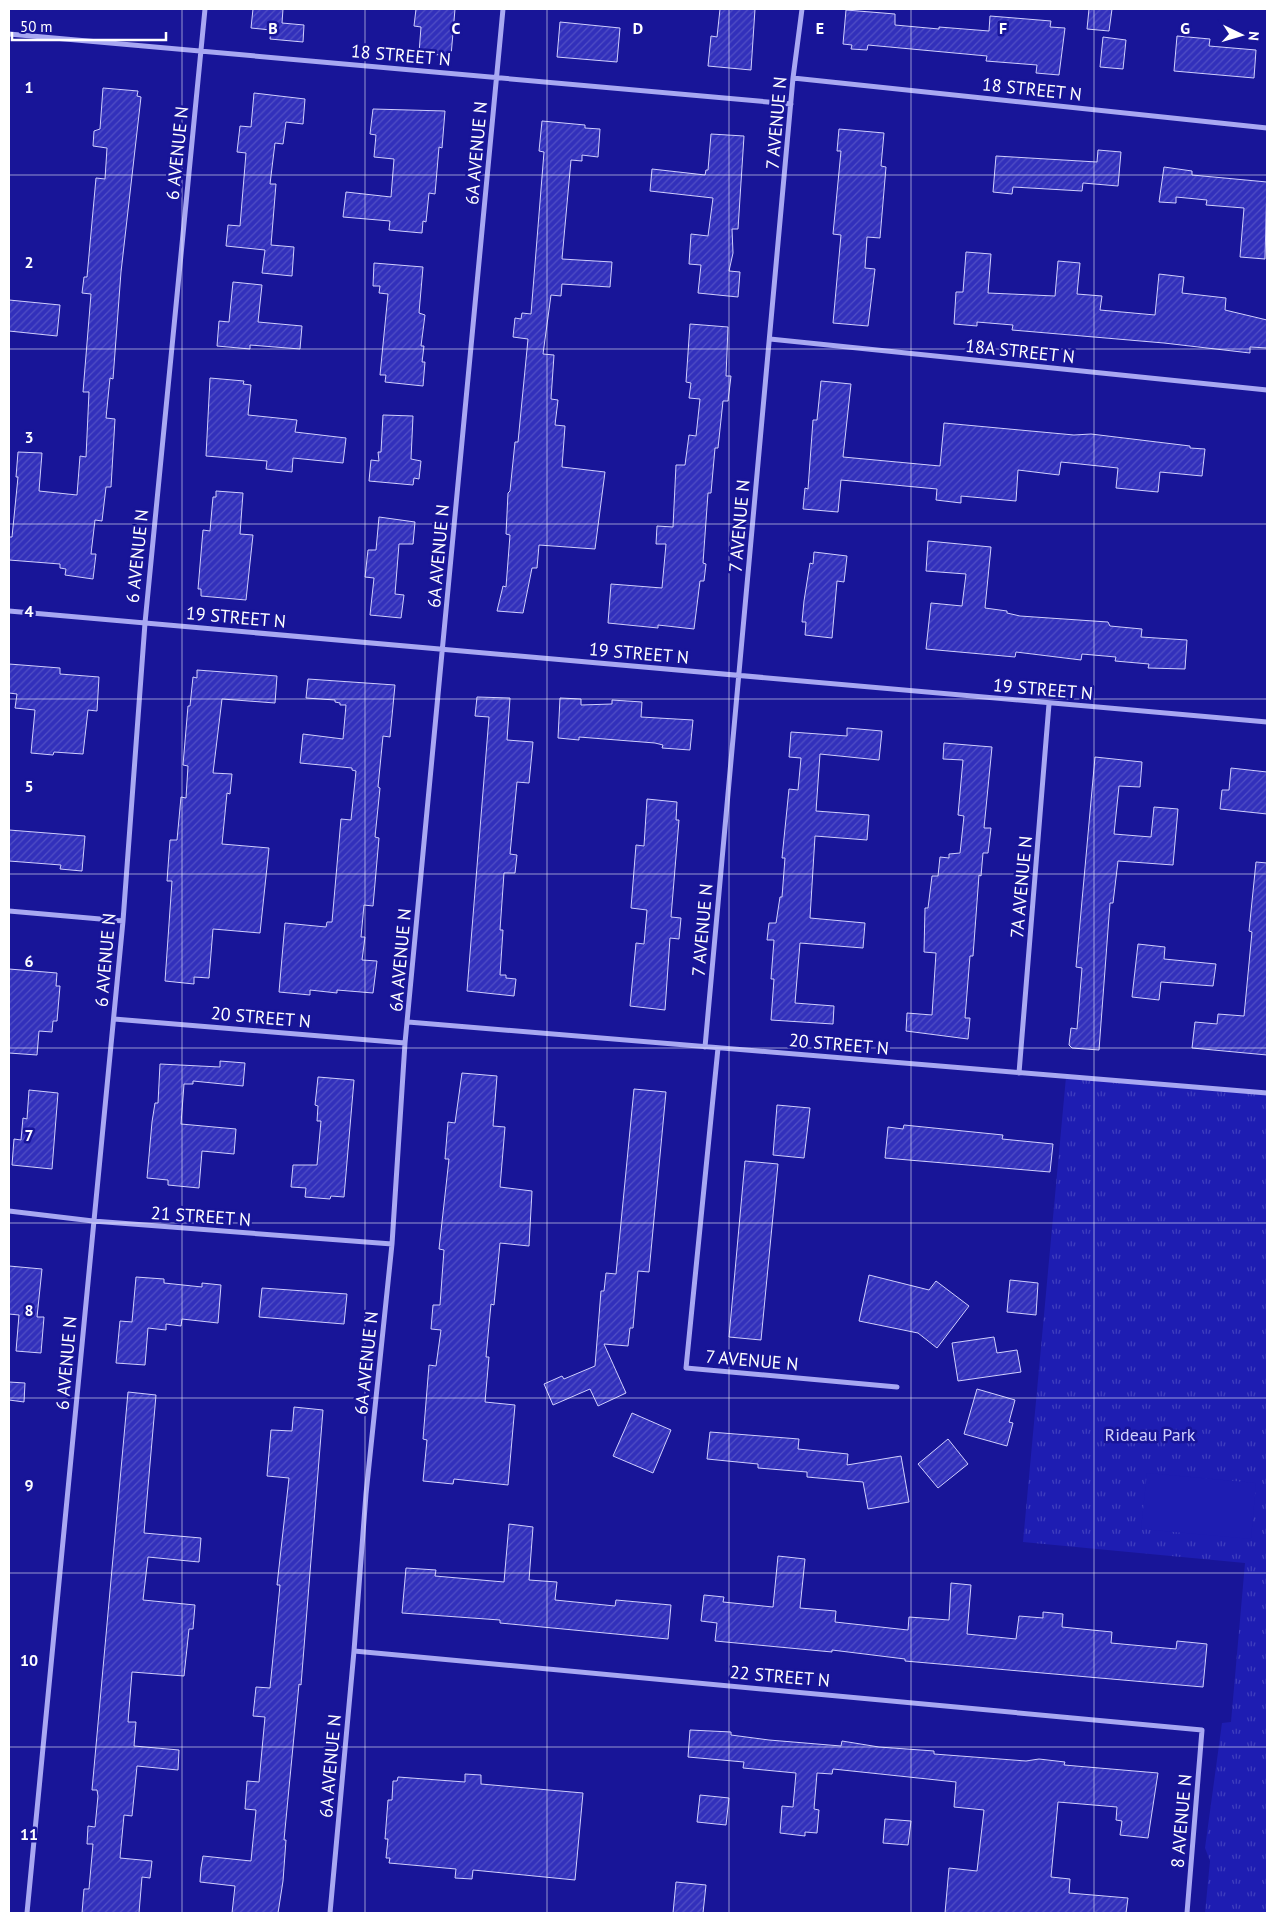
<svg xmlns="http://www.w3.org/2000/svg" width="1276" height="1922" font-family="'PT Sans',sans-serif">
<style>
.grass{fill:url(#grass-tufts)}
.pitch{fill:#1e1db2}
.building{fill:url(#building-hatch);stroke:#d0cffd}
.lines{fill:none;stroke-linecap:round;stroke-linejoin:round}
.street{stroke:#a8a8f2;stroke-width:5}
.grid{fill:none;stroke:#fff;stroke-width:1;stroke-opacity:0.55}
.labels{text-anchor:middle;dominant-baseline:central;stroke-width:5;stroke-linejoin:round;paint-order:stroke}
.street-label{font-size:18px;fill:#fff;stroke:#181598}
.park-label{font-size:18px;fill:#d0cffd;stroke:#181598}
.grid-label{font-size:16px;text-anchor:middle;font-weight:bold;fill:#fff;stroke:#181598;stroke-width:5;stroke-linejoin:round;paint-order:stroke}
</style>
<defs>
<pattern id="grass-tufts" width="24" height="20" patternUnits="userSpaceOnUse" patternTransform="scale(1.25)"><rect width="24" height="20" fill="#1e1db2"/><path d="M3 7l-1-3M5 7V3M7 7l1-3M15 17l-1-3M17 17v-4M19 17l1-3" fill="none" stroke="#403fbe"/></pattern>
<pattern id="building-hatch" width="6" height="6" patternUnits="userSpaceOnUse" patternTransform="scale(1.25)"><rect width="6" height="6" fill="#3230bb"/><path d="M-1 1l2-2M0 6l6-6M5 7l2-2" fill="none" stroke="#514fc5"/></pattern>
</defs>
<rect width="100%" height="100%" fill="#181598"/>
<path class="grass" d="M1066,1077L1267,1093V1913H1205L1210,1861L1205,1848L1222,1723L1231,1722L1245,1563L1023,1542Z"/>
<path class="pitch" d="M1147,1473L1256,1483L1251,1539L1141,1529Z"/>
<path class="building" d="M253,9H283L282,23L304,25L303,42L270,39L271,30L251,28Z
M416,9H455L451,56L419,53L421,27L414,26Z
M720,9H755L751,70L708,66L711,36L717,37Z
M1089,9H1112L1109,31L1087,29Z
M846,10L895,14V25L939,29V27L989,31L990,16L1051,21L1050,27L1065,28L1059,75L1036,73L1037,65L986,61L987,56L868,45L867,50L851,49L852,45L843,44Z
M560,22L620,28L617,62L557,57Z
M1177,36L1210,39L1209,46L1256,50L1254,78L1174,71Z
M1103,37L1126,40L1123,69L1100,67Z
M103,88L138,91L137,96L141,97L121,272L113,379L110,378L106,418L115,419L111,487H106L102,521L95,520L91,554H96L93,579L65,575L66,569L60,568V564L9,560V537H12L18,477H16L18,452L42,453L39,491L77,495L80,456L86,457L89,392H83L91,294L82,293L84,277H87L96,178L105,179L107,148L93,146L94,131L100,129Z
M254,93L305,99L303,124L286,122L283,144L275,143L270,184H276L271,245L294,247L292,276L262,273L265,250L226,246L228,225L240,226L246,153L237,152L240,126L251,127Z
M373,109L445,111L442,148L439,147L435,194L429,193L426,222L423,221L422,233L389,230L390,221L343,217L346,192L391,197L394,159L374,157L376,135L370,134Z
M542,121L585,125V128L600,129L598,157L582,155V161L571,160L562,259L612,262L610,287L562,284L561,296L551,295L543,354L554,355L551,399L558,400L555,425L565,426L562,467L605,472L595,549L539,545L537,568H532L523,613L497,611L503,586L506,587L510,535L506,534L508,493L510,491L515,442H518L528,339L513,337L515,318L521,319L522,313L531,314L544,152L539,151Z
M839,129L884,133L881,166L886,167L880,238L867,237L865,268L875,269L868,326L833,323L841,235L833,234L841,151H837Z
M711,134L744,136L738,229H732L733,253L729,271L740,272L738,297L698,293L701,265L689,264L691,234L708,236L713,198L650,191L652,169L705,175L706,170H708Z
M1098,150L1121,152L1118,186L1083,183L1082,191L1013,187L1012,194L993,192L996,156L1097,162Z
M1164,167L1192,171V175L1267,182L1265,259L1240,257L1244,208L1206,205L1207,200L1176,197V203L1159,202Z
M966,252L991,254L988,293L1055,296L1058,261L1080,263L1077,294L1102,296L1100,310L1155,315L1159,274L1184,277L1182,293L1226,298L1225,310L1267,320V348L1250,347V353L1164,343L1012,330L1013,325L977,322V326L954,324L956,292H963Z
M374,263L423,267L419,313L425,315L421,346H424L422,362H425L423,386L385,382L386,375H380L388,294L379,293L380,286H373Z
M233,282L262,285L258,322L302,326L300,349L250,345V349L217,346L219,321L229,322Z
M9,300L60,305L57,336L9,331Z
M690,324L728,327L726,376H731L728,401H723L718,448H715L711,493H708L703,563L706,564L704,581H700L694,629L658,625V628L608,623L611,584L662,588L666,544H656L657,526L673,527L676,465H685L689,435L696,436L700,399L689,398L691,383L686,382Z
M210,378L244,381L243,384L251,385L248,415L297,420L295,432L346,438L343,463L293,458L292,472L266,469L267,461L206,456Z
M821,381L851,384L843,457L940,466L944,423L1074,435L1091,434L1190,446V448L1205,449L1202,476L1160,472L1158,492L1116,488L1118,468L1061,462L1059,475L1018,470L1016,501L961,496V503L936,500L937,489L841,480L838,512L803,509L805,488L808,489L813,420H817Z
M383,415L413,416L411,459L421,461L419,479L414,478L413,485L369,481L371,460L379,461L378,452H381Z
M216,491L243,493L240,534L253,535L246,600L201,596V589H198L203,530L210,531L213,497H216Z
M379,517L415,522L413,544H399L395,594L404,595L401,618L370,615L374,578L365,577L368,550H376Z
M928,541L991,547L985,608L1007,611V613L1020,616L1108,622L1110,626L1142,629L1141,637L1187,640L1185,669L1148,668L1149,664L1115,661L1116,657L1082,654L1081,660L1016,652L1015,657L926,649L931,603L962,606L966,574L926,571Z
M814,552L847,556L844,582L837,581L832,638L805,635L806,622H802L804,601L810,563L813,564Z
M9,664L60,668V674L99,677L97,711L88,710L83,754L54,752L53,755L31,753L35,710L15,708L17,694L9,693Z
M197,670L277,676L275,703L222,699L213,773L232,774L230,794L227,793L222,844L269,848L260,933L213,929L209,978L194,977V984L165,981L172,881H167L170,840H177L181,797L186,798L188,766L183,765L188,706H190L193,677L197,678Z
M308,679L395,685L390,737L383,736L378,787L380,788L375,837L379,838L373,906L364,905L361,937H365L362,960L377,961L373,993L337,990V993L310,990V995L279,992L285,923L326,927L327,922H332L341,819L351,820L356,771L352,770V768L300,763L303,734L343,739L346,705H340V703L335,702V700L306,698Z
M477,697L510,698L507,740L533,742L529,783L517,782L510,854L517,855L515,873H504L500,930H503L500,975H506V978L516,979L514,996L467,991L489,717L475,716Z
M560,698L581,699V705L612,704V700L642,702L641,717L693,720L690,750L662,748L663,745L655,743L579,737V740L558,738Z
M847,728L882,731L879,760L820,754L816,811L869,815L867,840L815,836L810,918L865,923L863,948L800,943L795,1003L834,1006L833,1024L771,1020L774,979H771L774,940H767L769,923H776L780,897H782L785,858H782L789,789L798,790L801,758L789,757L791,732L847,736Z
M944,743L992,747L984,828H991L988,853H983L981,876L979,875L973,956H970L965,1018H970L968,1039L906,1031L907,1013L932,1015L936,953L924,952L925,908H928L932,876H938L940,857L949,858V854L960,853L964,816L958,815L963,760L943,759Z
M1095,757L1142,762L1140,787L1119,786L1114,834L1151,837L1154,807L1178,809L1173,865L1118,861L1113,903H1110L1099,1050L1072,1048L1069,1045L1071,1028L1077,1029L1082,968L1076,967Z
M1231,768L1267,772V814L1220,809L1222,790H1229Z
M647,799L677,802L676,820H679L671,917L681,918L679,939L670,938L665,1010L630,1006L636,943L644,944L647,910L631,908L636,845L644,846Z
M9,830L85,836L82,871L60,869L61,865L9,861Z
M1256,862L1267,863V1055L1192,1048L1195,1022L1217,1024L1218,1014L1244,1016L1252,932L1249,931Z
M1138,944L1165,947L1164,959L1216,964L1213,986L1161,982L1159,1000L1132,997Z
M9,969L57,973L56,986H60L57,1021H53L52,1032L39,1031L37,1055L9,1053Z
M220,1061L245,1063L243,1086L193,1081V1084H184L181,1124L236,1129L234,1154L202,1151L199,1188L168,1185V1180L147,1178L152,1122L155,1103H158L160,1064L220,1067Z
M462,1073L497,1076L493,1126L505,1127L500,1187L532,1191L529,1246L500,1243L494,1305L491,1304L486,1357H489L485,1402L515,1405L508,1485L454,1479L453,1484L423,1481L427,1440L423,1439L429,1365L436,1366L441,1330L431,1329L433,1305H440L444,1250L439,1249L449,1159H445L448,1122L455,1123Z
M318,1077L354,1080L344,1197L331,1196L330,1199L305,1197L306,1188L291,1187L293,1165H317L321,1121H317L318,1106L315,1105Z
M634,1089L666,1092L649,1272L638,1271L633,1328H630L628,1346L604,1344L626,1393L598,1406L590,1389L553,1405L544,1384L562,1376L564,1379L595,1366L601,1291H604L606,1273L616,1274Z
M29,1090L58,1093L52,1169L12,1165L14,1139L21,1140L23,1118L27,1119Z
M777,1105L810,1108L804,1158L773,1155Z
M904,1125L1003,1135L1002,1139L1053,1144L1050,1172L885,1158L888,1127L903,1129Z
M745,1161L778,1164L761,1340L729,1337Z
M9,1266L42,1269L37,1317H44L41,1353L16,1351L19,1315L9,1314Z
M869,1275L929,1290L936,1281L969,1306L937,1348L918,1333L859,1321Z
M136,1277L164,1279V1283L202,1287V1283L221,1285L218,1323L182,1319L181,1326L166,1324V1330L148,1328L145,1365L116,1363L120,1321L132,1322Z
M1010,1280L1038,1283L1036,1315L1007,1312Z
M262,1288L347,1294L344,1324L259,1317Z
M994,1337L997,1353L1017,1350L1021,1372L958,1381L952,1343Z
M9,1382L25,1383L24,1402L9,1400Z
M977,1389L1015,1400L1009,1422L1013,1423L1007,1446L964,1434Z
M128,1392L156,1395L144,1533L201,1538L199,1562L148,1557L143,1600L195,1605L193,1629H189L184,1676L132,1672L128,1722H136L134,1746L179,1750L178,1770L137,1766L132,1816L124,1815L120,1858L152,1861L150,1878L142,1877L139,1913H82L84,1889H89L93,1844H87L88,1826L95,1827L98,1796L97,1790H92Z
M294,1407L323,1410L301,1685L299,1684L284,1840H286L283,1881L278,1913H232L235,1886L200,1882L201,1868L203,1856L251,1861L256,1810L245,1809L247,1781L259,1782L265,1717L253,1716L256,1687L270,1688L280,1585H277L289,1478L267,1476L271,1430L292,1431Z
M632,1413L671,1430L653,1473L613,1456Z
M710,1432L799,1439L798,1449L848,1454L847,1465L901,1456L909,1502L868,1509L863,1482L807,1477V1472L758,1468V1464L707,1459Z
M948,1439L968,1464L938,1488L918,1464Z
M509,1524L533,1527L529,1580L557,1582L555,1600L615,1606L616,1600L671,1605L668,1639L500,1623V1620L402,1613L406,1568L436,1570L435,1576L504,1582Z
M778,1556L805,1559L800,1608L836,1611L835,1622L908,1630L909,1617L949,1620L951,1583L971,1585L967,1634L1016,1639L1019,1616L1043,1618V1612L1063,1614L1062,1627L1112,1632L1111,1643L1176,1649L1177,1641L1207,1644L1203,1687L905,1661V1659L832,1650V1652L715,1641L717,1623L701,1621L704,1595L724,1597L723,1602L773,1607Z
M690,1730L731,1732V1735L769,1740L841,1746L842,1741L879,1747L934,1751V1754L1026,1761L1039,1759L1065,1762L1064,1765L1158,1773L1148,1838L1120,1835L1122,1821L1116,1820L1117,1807L1058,1802L1051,1877L1070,1879L1069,1893L1128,1898L1126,1913H945L949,1868L977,1871L984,1810L954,1807L956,1782L833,1769L832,1774L817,1773L814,1809L819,1810L817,1833L805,1832V1836L780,1833L782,1806L793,1807L796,1773L743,1768L744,1762L688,1757Z
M465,1774L481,1775V1784L583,1793L575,1880L473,1870L472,1879L455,1878L456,1869L389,1863L390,1858H386L388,1839H385L388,1800H392L393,1781H397L398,1777L465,1782Z
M700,1795L729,1798L726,1825L697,1822Z
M885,1819L911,1821L908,1845L883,1843Z
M676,1882L706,1885L703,1913H673Z"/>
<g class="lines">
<path class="street" d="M9,34L791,104
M793,78L1267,128
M770,339L1267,390
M9,611L1267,722
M9,911L123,921
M114,1019L405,1043
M408,1022L1267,1093
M705,1047L793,78L802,9
M718,1048L686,1368L897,1387
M1019,1073L1049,704
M9,1211L93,1221L392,1244
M354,1651L1202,1730L1187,1913
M27,1913L123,921L145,623L205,9
M330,1913L354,1651L366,1494L392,1244L405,1043L503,9"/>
</g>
<path class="grid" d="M182,9V1913M365,9V1913M547,9V1913M729,9V1913M911,9V1913M1094,9V1913M9,175H1267M9,349H1267M9,524H1267M9,699H1267M9,874H1267M9,1048H1267M9,1223H1267M9,1398H1267M9,1573H1267M9,1747H1267"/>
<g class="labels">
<g class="street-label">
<text transform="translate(401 55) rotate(5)">18 STREET N</text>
<text transform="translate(1032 89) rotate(6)">18 STREET N</text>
<text transform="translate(776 123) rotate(-85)">7 AVENUE N</text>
<text transform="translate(177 153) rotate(-84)">6 AVENUE N</text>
<text transform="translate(476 153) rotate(-85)">6A AVENUE N</text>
<text transform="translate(1020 351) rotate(6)">18A STREET N</text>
<text transform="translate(739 526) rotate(-85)">7 AVENUE N</text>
<text transform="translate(137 556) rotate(-84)">6 AVENUE N</text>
<text transform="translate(438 556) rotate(-85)">6A AVENUE N</text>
<text transform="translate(236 617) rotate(5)">19 STREET N</text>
<text transform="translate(639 653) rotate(5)">19 STREET N</text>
<text transform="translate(1043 689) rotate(5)">19 STREET N</text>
<text transform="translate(1021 887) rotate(-85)">7A AVENUE N</text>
<text transform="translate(702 930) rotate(-85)">7 AVENUE N</text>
<text transform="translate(105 960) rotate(-85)">6 AVENUE N</text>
<text transform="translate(400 960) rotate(-85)">6A AVENUE N</text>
<text transform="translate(261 1017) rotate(5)">20 STREET N</text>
<text transform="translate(839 1044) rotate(5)">20 STREET N</text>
<text transform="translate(201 1216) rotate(4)">21 STREET N</text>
<text transform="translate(752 1360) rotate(5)">7 AVENUE N</text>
<text transform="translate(66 1363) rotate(-85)">6 AVENUE N</text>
<text transform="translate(366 1363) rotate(-84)">6A AVENUE N</text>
<text transform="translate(780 1676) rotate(5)">22 STREET N</text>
<text transform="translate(330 1766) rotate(-85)">6A AVENUE N</text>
<text transform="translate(1181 1821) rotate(-85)">8 AVENUE N</text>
</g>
<g class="park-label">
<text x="1150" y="1434">Rideau Park</text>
</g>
</g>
<g class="grid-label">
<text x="273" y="34">B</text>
<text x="456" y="34">C</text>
<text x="638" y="34">D</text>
<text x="820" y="34">E</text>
<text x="1003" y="34">F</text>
<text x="1185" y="34">G</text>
<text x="29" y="93">1</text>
<text x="29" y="268">2</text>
<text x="29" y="443">3</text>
<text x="29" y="617">4</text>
<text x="29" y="792">5</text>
<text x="29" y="967">6</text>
<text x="29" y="1141">7</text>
<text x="29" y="1316">8</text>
<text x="29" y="1491">9</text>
<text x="29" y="1666">10</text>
<text x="29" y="1840">11</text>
</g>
<rect width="1276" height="1922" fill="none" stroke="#ffffff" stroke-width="20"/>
<g transform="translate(1241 35) rotate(95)" stroke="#181598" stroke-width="4" paint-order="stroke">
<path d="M0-4L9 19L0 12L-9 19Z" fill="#ffffff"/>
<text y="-8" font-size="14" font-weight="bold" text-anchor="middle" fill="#ffffff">N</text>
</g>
<path d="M12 32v8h154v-8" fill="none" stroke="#ffffff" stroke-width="2.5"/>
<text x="20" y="32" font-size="15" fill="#ffffff" stroke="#181598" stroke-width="4" paint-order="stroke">50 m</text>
</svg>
